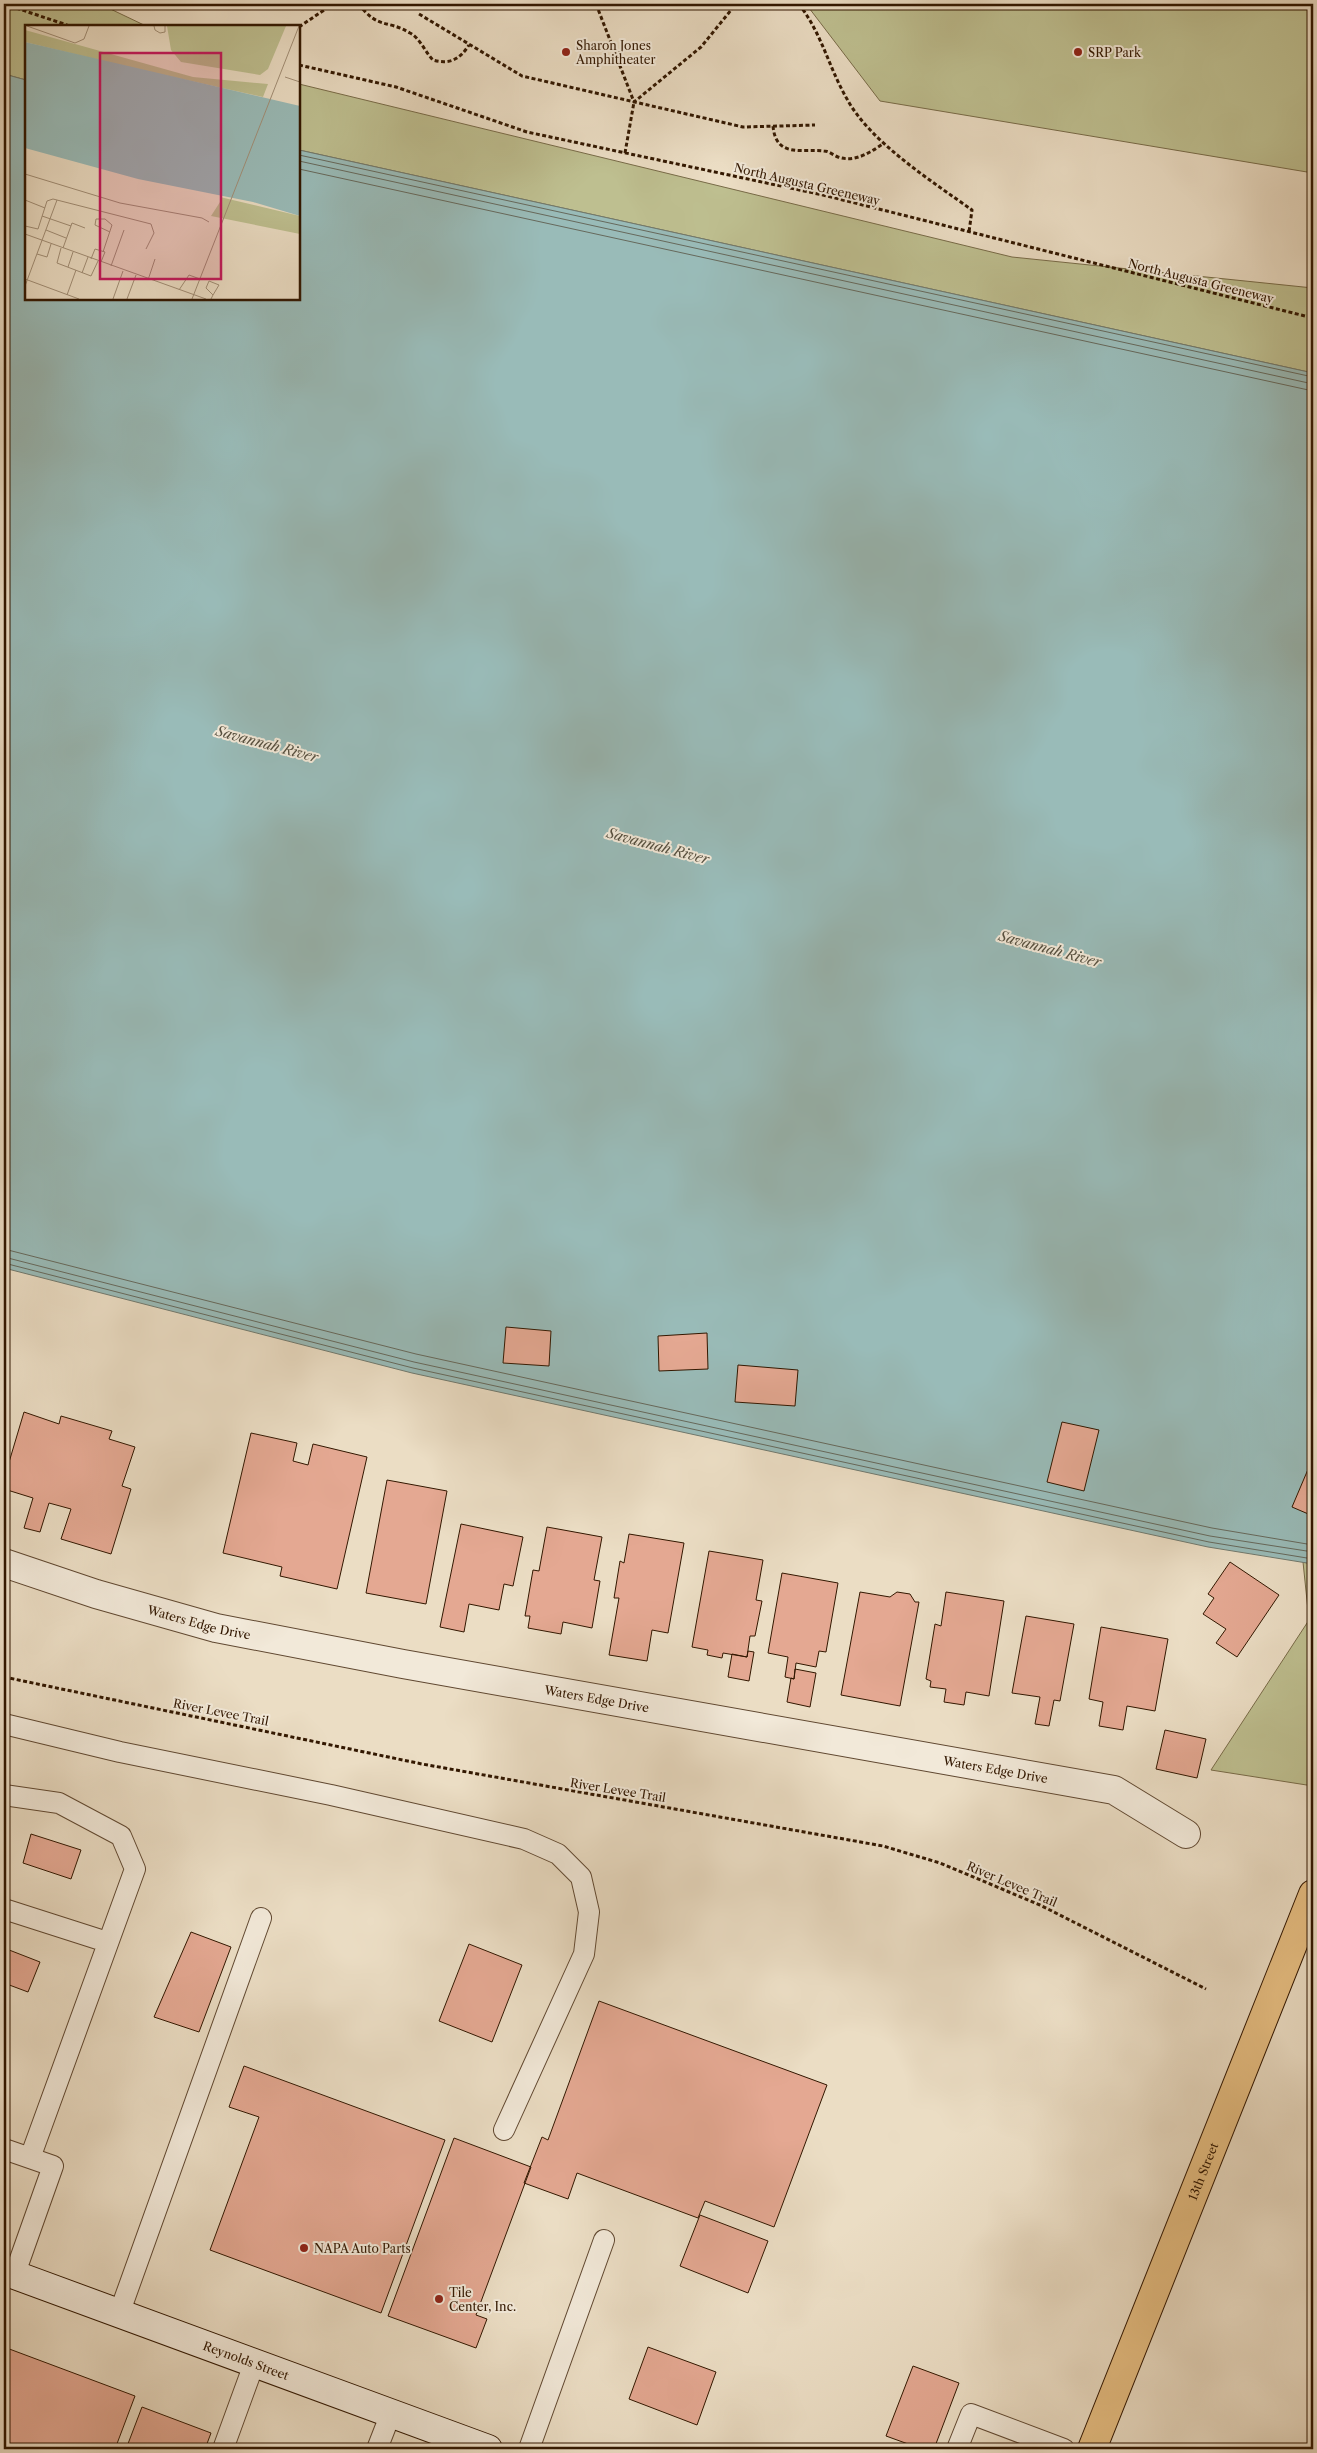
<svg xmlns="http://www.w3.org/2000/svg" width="1317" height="2453" font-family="'Libre Caslon Text',serif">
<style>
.green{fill:#bebf90;stroke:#786b48}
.water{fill:#99bbb8;stroke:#70796e}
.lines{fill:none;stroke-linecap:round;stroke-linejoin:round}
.shore{stroke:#66695c;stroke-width:1}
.building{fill:#e4a892;stroke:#321700}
.lane-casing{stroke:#604831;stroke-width:22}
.street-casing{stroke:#604831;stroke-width:30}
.secondary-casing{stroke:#321700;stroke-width:30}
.primary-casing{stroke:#321700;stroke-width:30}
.path{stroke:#321700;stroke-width:3;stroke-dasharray:4 2.5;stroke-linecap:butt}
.lane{stroke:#f2e9d9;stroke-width:20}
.street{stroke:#f2e9d9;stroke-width:28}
.secondary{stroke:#f2e9d9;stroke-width:28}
.primary{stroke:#e6be82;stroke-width:28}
.poi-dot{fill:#8f2418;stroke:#f2e9d9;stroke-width:2}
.labels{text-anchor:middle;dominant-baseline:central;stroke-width:4;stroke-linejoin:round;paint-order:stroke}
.poi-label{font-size:12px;fill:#321700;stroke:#f2e9d9;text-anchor:start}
.street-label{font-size:12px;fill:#321700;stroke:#f2e9d9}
.water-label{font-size:14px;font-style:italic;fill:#565040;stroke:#f2e9d9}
.inset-road{fill:none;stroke:#a18e76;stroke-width:1}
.view{fill:#c2185b;fill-opacity:0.15;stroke:#c2185b;stroke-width:2.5}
.inset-edge{fill:none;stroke:#321700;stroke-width:2.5}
</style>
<rect width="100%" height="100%" fill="#ebddc4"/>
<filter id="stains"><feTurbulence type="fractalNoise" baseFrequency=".004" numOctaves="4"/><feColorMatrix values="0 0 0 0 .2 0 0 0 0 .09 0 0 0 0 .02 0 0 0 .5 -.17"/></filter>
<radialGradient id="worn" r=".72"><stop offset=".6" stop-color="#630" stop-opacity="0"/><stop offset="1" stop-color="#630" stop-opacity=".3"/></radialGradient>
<path class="green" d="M4,4H100L146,26H26V80L4,74Z
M806,4H1313V173L880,101Z
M299,84L1012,257L1313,288V373L299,150Z
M1303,1562L1313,1564V1786L1211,1770L1309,1620Z"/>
<path class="water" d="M4,74L26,80V299H299V150L1313,373V1564L1208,1547L412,1373L4,1268Z"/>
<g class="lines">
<path class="shore" d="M299,155L1313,377
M299,161L1313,384
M299,169L1313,391
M4,1249L416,1354L1212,1528L1313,1545
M4,1257L414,1362L1210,1536L1313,1552
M4,1263L413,1368L1209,1542L1313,1559"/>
</g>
<path class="building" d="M506,1327L551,1331L549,1366L503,1363Z
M707,1333L708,1369L659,1371L658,1336Z
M738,1365L798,1370L795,1406L735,1402Z
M24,1412L59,1424L61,1416L112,1431L109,1439L135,1447L122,1486L131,1489L111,1554L61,1539L71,1509L49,1503L40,1532L24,1528L33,1498L4,1489V1479Z
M1062,1422L1099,1430L1084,1491L1047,1482Z
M251,1433L297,1443L293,1461L308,1465L313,1444L367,1457L337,1589L280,1576L282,1567L223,1553Z
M1309,1467L1313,1469V1516L1292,1507Z
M387,1480L447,1491L426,1604L366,1593Z
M461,1524L523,1537L513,1586L504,1584L499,1610L469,1604L464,1632L440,1627Z
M547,1527L602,1537L594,1580L600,1581L592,1628L563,1622L561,1634L528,1628L530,1616H525L533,1570L539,1571Z
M629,1534L684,1543L668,1633L652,1630L647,1661L609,1655L619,1598H614L620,1561L624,1563Z
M709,1551L763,1560L756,1600L762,1601L755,1636H750L747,1657L723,1653L722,1658L707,1655L708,1650L692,1647Z
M1230,1562L1279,1595L1237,1657L1216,1643L1226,1629L1203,1614L1214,1598L1208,1594Z
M782,1573L838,1583L826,1652L819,1651L816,1667L796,1663L794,1679L785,1677L788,1657L768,1653Z
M860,1592L890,1597L897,1592L910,1594L915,1602H919L900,1706L841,1695Z
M946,1592L1004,1601L989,1696L966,1692L964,1705L944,1702L946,1689L930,1687L931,1681L926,1679L935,1624L941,1626Z
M1026,1616L1074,1624L1060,1701L1054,1700L1049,1726L1035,1724L1040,1697L1012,1693Z
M1101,1627L1168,1639L1155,1711L1127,1706L1123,1730L1099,1726L1103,1702L1089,1699Z
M748,1651L754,1652L749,1681L728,1677L732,1654L747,1657Z
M795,1669L816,1673L810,1707L787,1702L791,1678L794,1679Z
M1165,1730L1206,1739L1197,1778L1156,1769Z
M31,1834L81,1850L71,1879L23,1863Z
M191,1932L231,1947L199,2032L154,2017Z
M469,1944L522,1965L492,2042L439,2021Z
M4,1948L40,1962L28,1992L4,1983Z
M599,2001L827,2085L774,2227L705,2201L698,2218L577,2173L568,2199L524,2183L542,2137L548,2140Z
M244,2066L445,2140L381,2313L210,2250L259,2117L229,2107Z
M454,2138L531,2167L476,2315L487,2319L476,2348L388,2316Z
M700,2215L768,2241L748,2293L680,2266Z
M4,2347L135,2396L115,2449H4Z
M648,2347L716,2372L697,2425L629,2399Z
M913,2366L959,2383L934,2449H922L886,2436Z
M142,2407L211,2433L205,2449H126Z"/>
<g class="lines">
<g class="lane-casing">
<path id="lane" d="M4,1724L120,1752L331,1795L524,1839L558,1854L581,1877L589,1912L584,1954L504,2130
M4,1795L59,1803L121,1836L135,1869L30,2158
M4,1909L107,1942
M4,2149L53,2166L14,2276
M119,2314L261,1918
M223,2449L254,2364
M377,2449L391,2413
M529,2449L604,2240
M957,2449L971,2414L1064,2449"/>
</g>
<g class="street-casing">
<g id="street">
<path id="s1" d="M4,1563L96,1594L216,1628L403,1664L1114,1790L1186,1834"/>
</g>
</g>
<g class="secondary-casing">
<g id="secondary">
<path id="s2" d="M4,2271L488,2449"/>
</g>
</g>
<g class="primary-casing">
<g id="primary">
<path id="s3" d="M1092,2449L1313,1894"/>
</g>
</g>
<path class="path" d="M4,4L70,26
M359,4C378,30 387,19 410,33C420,38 425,52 433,60C450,65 460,59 469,45
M596,4L634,102L701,47L736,4
M799,4C823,36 828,66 847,99C870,142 933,182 972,210L969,232
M419,14L522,76L743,127L815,125
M299,27L333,4
M299,65L396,87L527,132L823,195L1313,318
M773,126C776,159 803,148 824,151C829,151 833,155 838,157C855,163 871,152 884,143
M625,153L634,102
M4,1677L422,1764L883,1846L940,1863L1040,1905L1206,1989"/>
<use href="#lane" class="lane"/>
<use href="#street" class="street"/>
<use href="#secondary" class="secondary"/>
<use href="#primary" class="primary"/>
</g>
<g class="poi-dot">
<circle cx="566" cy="52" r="5"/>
<circle cx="1078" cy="52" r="5"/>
<circle cx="304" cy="2248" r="5"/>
<circle cx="439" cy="2299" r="5"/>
</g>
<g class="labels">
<g class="poi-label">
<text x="576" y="45">Sharon Jones<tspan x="576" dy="14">Amphitheater</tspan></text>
<text x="1088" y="52">SRP Park</text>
<text x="314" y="2248">NAPA Auto Parts</text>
<text x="449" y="2292">Tile<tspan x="449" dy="14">Center, Inc.</tspan></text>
</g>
<g class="street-label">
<text transform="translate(807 184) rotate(13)">North Augusta Greeneway</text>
<text transform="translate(1201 281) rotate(14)">North Augusta Greeneway</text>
<text stroke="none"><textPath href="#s1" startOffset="204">Waters Edge Drive</textPath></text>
<text stroke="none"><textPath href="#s1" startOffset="609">Waters Edge Drive</textPath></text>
<text transform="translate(221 1712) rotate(11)">River Levee Trail</text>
<text stroke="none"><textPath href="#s1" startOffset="1014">Waters Edge Drive</textPath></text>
<text transform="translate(618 1790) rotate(9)">River Levee Trail</text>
<text transform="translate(1012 1884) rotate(23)">River Levee Trail</text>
<text stroke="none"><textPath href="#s3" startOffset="299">13th Street</textPath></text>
<text stroke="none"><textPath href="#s2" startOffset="258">Reynolds Street</textPath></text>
</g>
<g class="water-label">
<text transform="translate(267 744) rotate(15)">Savannah River</text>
<text transform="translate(658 846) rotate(15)">Savannah River</text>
<text transform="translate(1050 949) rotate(15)">Savannah River</text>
</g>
</g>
<g transform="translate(25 25)">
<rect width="275" height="275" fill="#ebddc4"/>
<path d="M142,1H261L243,44L235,50L156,37L146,25ZM0,5L168,52L243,59L238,72L103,42L0,17ZM195,172L275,191V209L186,191L195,177Z" fill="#bebf90"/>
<path d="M0,17L275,81V191L228,177L113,154L0,123Z" fill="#99bbb8"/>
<path class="inset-road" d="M2,1L50,18L59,14L64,1M129,1L130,5L135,8L140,7V1M260,52L275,57M0,149L95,178L177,193L184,197M0,175L20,183M17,191L46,201M0,201L13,204L22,176L28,174L126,199L129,208L121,224M21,205L41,213M0,209L181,274M36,223L32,238L66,251L73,236M38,223L47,198L60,203M78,227L87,200L80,194H71L70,200L85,207M12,229L22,232L26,219M66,234L70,224L80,227L76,237M86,241L99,205M43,242L48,227M57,248L63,232M0,254L54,274M123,255L130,234M0,261L32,175M154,265L164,250L175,254M42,270L51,245M88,274L98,246M102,274L111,250M167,274L274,1M186,274L188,270L181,263L184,256L194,260L188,270"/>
<path class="view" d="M75,28H196V254H75Z"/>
<rect width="275" height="275" class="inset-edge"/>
</g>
<rect width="1317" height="2453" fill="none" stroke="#ebddc4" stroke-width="20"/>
<rect x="5" y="5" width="1307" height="2443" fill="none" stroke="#321700" stroke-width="2.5"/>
<rect x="10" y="10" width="1297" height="2433" fill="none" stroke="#321700"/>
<rect width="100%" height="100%" filter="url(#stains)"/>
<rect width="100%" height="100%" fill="url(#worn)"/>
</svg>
